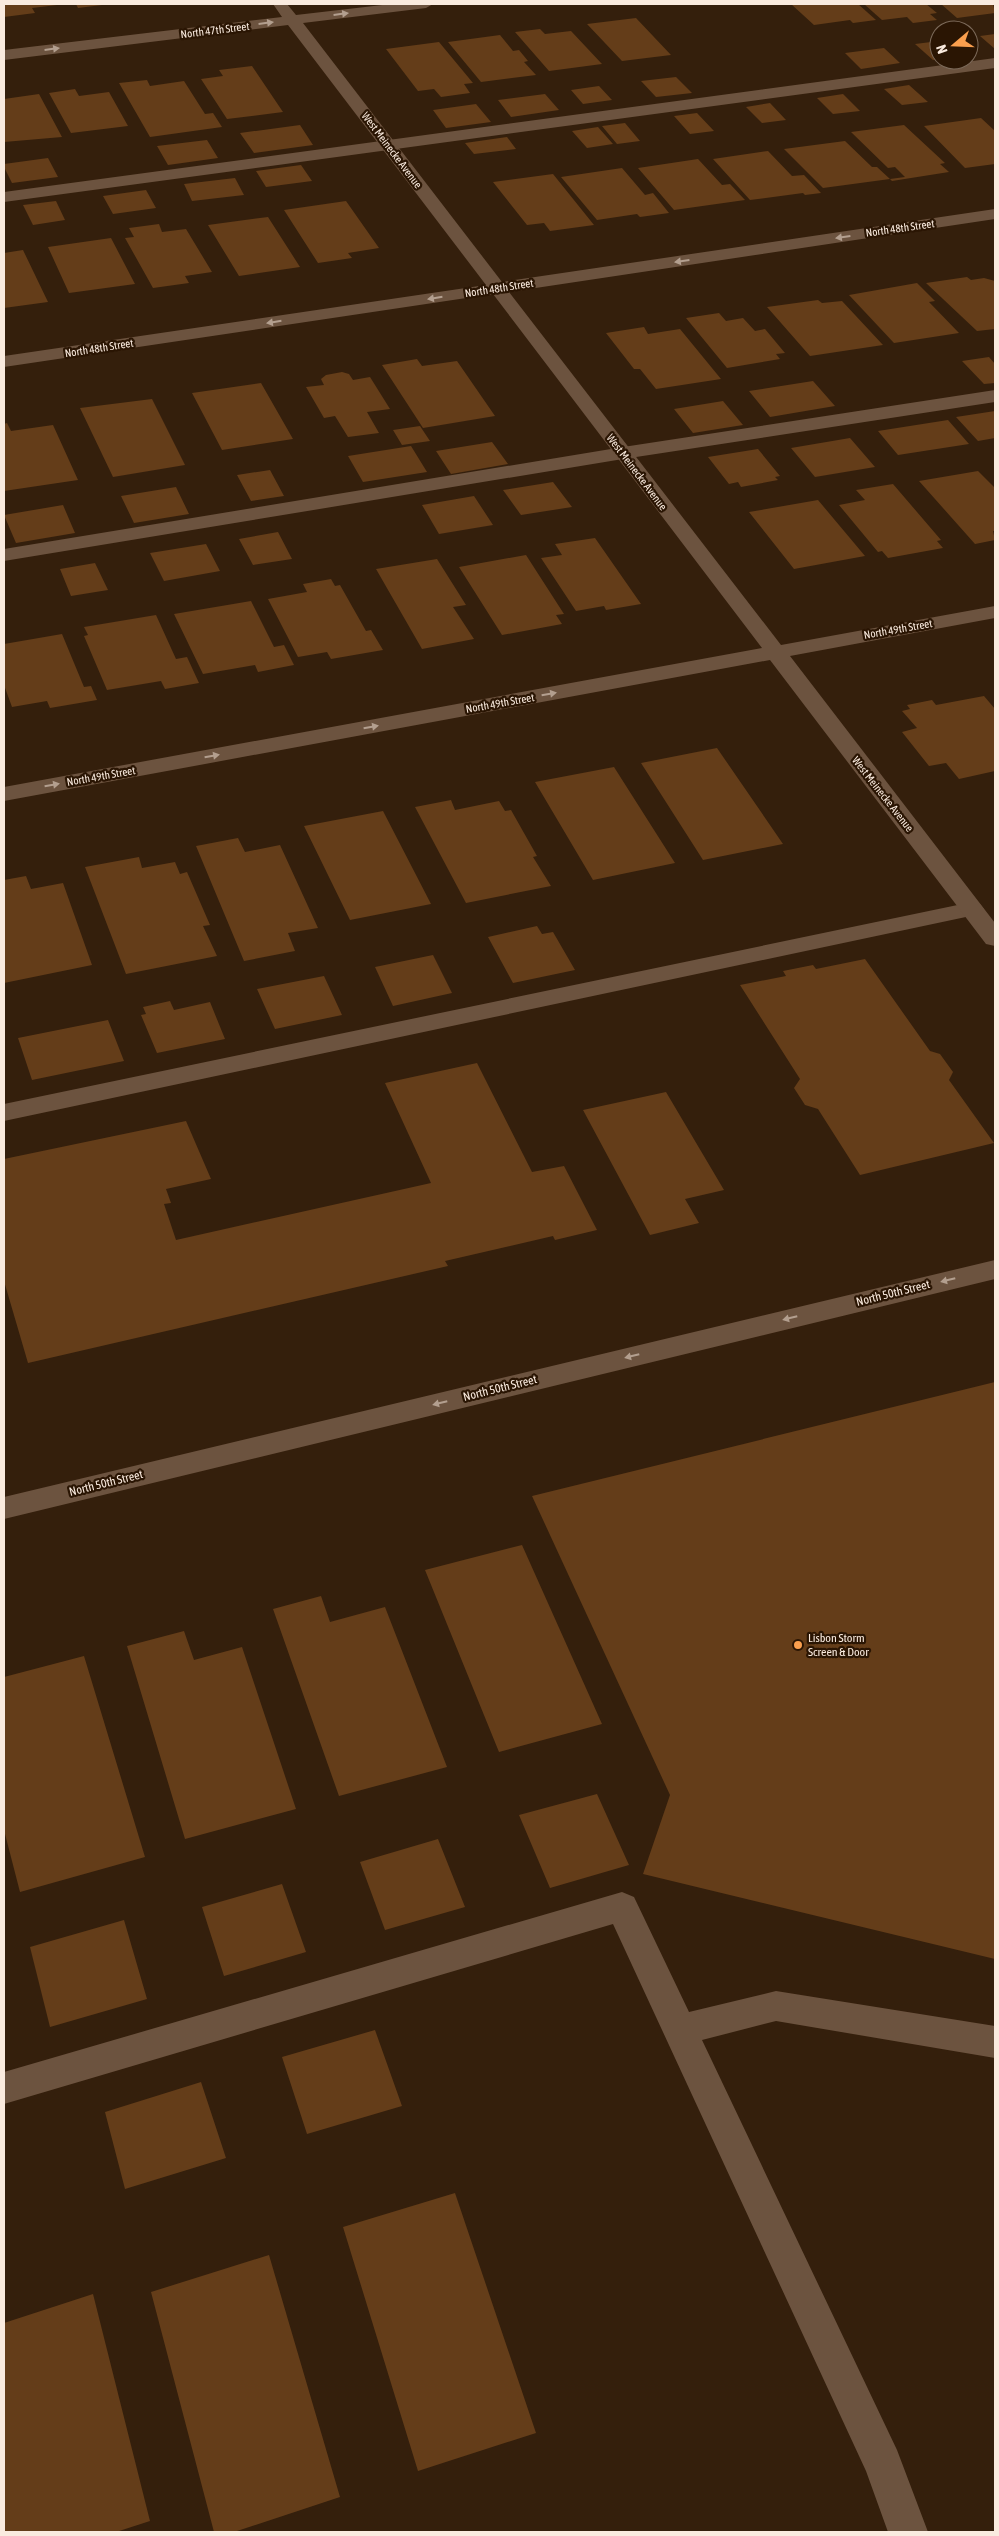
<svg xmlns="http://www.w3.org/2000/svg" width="999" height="2536" font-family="'Asap Condensed',sans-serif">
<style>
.building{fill:#643d19}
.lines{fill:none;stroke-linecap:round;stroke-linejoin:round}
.lane{fill:#6c533f;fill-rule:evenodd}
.street{fill:#6c533f;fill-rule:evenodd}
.oneway{fill:#b39f8f}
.poi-dot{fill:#fa9f4e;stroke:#2a1503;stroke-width:2}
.labels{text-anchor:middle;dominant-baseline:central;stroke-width:4.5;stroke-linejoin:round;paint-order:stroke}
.far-street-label{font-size:11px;fill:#faebdf;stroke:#2a1503}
.street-label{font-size:12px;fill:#faebdf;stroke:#2a1503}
.poi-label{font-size:12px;fill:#faebdf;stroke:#2a1503;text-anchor:start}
</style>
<rect width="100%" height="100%" fill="#341f0c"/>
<path class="building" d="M4,4H57V5L32,8L35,13L4,17Z
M76,4H102V5L78,8Z
M791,4H858L876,20L853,23L850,20L814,25Z
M864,4H926L937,13L930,14L937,20L913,23L907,17L882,20Z
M941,4H993L995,13L957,18Z
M636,18L671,55L622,61L587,24Z
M540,29L545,34L571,31L602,64L549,71L515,32Z
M995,34V49L980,36Z
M500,35L513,51L519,50L528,61L524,62L536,75L481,82L448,42Z
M939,41V59L933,60L915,44Z
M439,42L473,83L464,84L470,93L441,97L434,89L418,91L386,49Z
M884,48L900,63L861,69L845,53Z
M252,66L283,112L227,119L201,79L223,76L219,70Z
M676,77L692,93L656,97L641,81Z
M147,80L150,86L184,81L205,114L213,113L222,127L150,137L119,83Z
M909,85L928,102L902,105L884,89Z
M599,86L612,100L583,104L571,90Z
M75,89L79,96L109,92L128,126L71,133L49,93Z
M39,94L62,137L4,142V99Z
M545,94L559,110L511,117L498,100Z
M843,94L860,111L833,114L817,98Z
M770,103L786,120L762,123L746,107Z
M476,104L491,122L446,128L433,110Z
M697,113L714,131L690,134L674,116Z
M981,118L995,131V164L965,168L924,126Z
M625,123L640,141L617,144L602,126Z
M300,125L313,145L254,153L240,133Z
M904,125L945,163L940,164L949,172L892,181L890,179L905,177L895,167L888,168L851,132Z
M598,127L613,144L587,148L572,131Z
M507,137L516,149L474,154L465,143Z
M207,140L218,158L168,165L157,146Z
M845,141L872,167H877L890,179L823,188L784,149Z
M768,151L792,176L804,175L821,193L805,195L803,193L750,200L713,159Z
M48,158L58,177L12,183L4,167V164Z
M698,159L722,185L730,184L745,200L674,210L638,168Z
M301,165L312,181L266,187L256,171Z
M622,168L645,195L653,193L669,213L640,217L637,214L597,220L561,177Z
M553,174L594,225L550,231L544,223L527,225L493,182Z
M235,178L244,195L192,201L184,184Z
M146,190L156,208L113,214L103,196Z
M56,201L65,220L33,225L23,205Z
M346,201L379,248L348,253L352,258L318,263L284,210Z
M268,217L300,267L239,276L208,225Z
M159,224L162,232L186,229L212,272L185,276L189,283L153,288L125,238L134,237L129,228Z
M111,238L135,284L69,293L48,247Z
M23,250L48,302L4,308V253Z
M967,277L971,280L984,278L995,281V329L977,331L926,283Z
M917,283L935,301L929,302L959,333L894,343L849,295Z
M818,300L822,303L842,301L883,345L810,356L767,307Z
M719,313L726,321L743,318L755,331L765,329L785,353L776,354L780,359L727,368L686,318Z
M644,327L648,334L680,329L721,379L656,389L640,369H634L606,333Z
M989,357L995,364V383L984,384L962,361Z
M417,359L422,366L457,361L495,416L423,428L382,365Z
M342,372L349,374L353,380L370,377L390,409L367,412L379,433L348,437L335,416L324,418L306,387L324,385L321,379L326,375Z
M813,381L835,406L770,417L749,391Z
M261,383L293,439L222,450L192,393Z
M152,399L185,465L113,477L80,408Z
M723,401L743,425L693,433L674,409Z
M995,411V438L978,441L956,417Z
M948,420L969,444L898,455L878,431Z
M7,423L11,431L53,425L78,480L4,491V424Z
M420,426L430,441L402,445L393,430Z
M850,438L875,467L815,477L791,448Z
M492,442L508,464L451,474L436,451Z
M411,446L427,472L363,482L348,456Z
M758,449L780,476L775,477L778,480L741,487L738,482L729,484L708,457Z
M270,470L284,496L251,501L237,475Z
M978,471L995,488V531H993L995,540L975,544L919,481Z
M553,482L572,507L521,515L503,490Z
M893,484L941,540L937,541L943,548L888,558L882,551L878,552L839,505L865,500L856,490Z
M176,487L189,514L134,523L121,496Z
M474,496L493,525L439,534L422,505Z
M818,500L865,556L794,569L749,512Z
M63,505L75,533L16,543L4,515Z
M278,532L292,559L253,565L239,539Z
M595,538L641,604L606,610L604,606L576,611L541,558L562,555L555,544Z
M206,544L220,571L164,581L150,553Z
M526,555L564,614L556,615L562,624L502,635L459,567Z
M437,559L466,605L453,607L474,639L422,649L376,569Z
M95,563L108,590L71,596L60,569Z
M331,579L335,586L340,585L366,631L371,630L383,650L331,659L327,652L298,657L268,599L307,592L303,584Z
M251,601L274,647L284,645L294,665L258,672L255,665L203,674L174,614Z
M156,615L176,659L187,657L199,683L165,689L161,681L107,690L84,636L88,635L84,627Z
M62,634L84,687L91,686L97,700L50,708L47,701L12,707L4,685V644Z
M984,696L995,709V771L959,779L946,763L929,766L902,732L917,728L902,711L910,709L907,705L932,700L936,705Z
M717,748L783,844L703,860L641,763Z
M614,767L675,863L593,880L535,782Z
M451,800L455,810L499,801L505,811L511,810L537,856L533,857L551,886L466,903L415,807Z
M383,811L431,904L350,920L304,826Z
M238,838L245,852L280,845L318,928L288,933L295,951L244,961L196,846Z
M139,857L142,868L175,862L180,874L187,872L210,925L203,926L217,956L126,974L85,867Z
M26,876L31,889L63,883L92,965L4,983V880Z
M537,926L542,934L553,932L575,970L513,983L488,937Z
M433,955L452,993L393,1006L375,967Z
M865,959L930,1051L940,1054L953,1072L949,1080L994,1143L860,1175L818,1109L805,1105L794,1088L800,1079L740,985L786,976L783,971L813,965L816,969Z
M324,976L342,1015L275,1029L257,989Z
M170,1001L174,1010L210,1002L225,1039L157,1053L141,1015L146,1014L143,1007Z
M108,1020L124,1061L32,1080L18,1038Z
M477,1063L532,1172L564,1166L597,1230L555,1240L553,1236L445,1261L448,1266L28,1363L4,1281V1159L186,1121L211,1179L166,1189L171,1203L164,1204L176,1240L431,1183L385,1083Z
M666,1092L724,1190L685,1199L699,1223L650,1235L583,1110Z
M995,1382V1959L643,1874L670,1795L532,1496Z
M522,1545L602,1724L499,1752L425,1570Z
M321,1596L330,1622L385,1607L447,1767L339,1796L273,1609Z
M184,1631L194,1660L242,1647L296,1809L185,1839L127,1646Z
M84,1656L145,1857L20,1892L4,1830V1677Z
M597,1794L629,1865L550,1888L519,1815Z
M438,1839L465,1907L385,1930L360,1862Z
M282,1884L306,1952L224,1976L202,1907Z
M124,1920L147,1999L50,2027L30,1947Z
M375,2030L402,2106L307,2134L282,2057Z
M201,2082L226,2158L125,2189L105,2112Z
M455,2193L536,2433L418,2471L343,2227Z
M269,2255L340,2497L234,2532H214L151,2292Z
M93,2294L150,2521L116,2532H4V2323Z"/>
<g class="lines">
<path class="lane" d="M995,58V68L4,202V192Z
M995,390V402L623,459L4,561V549L623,447Z
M972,902L980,904L984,909L980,914L4,1121V1104Z
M622,1892L634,1897L689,2012L776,1991L995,2026V2058L776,2021L702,2040L897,2450L928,2532H888L866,2471L613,1924L4,2104V2072Z"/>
<path class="street" d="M273,4H287L296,15L391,4H433L426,8L303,23L502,282L995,209V219L509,292L781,645L995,606V618L790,656L995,923V946L986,944L770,660L4,801V787L762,648L493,294L4,367V356L486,285L288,25L4,60V50L282,17Z
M995,1260V1279L4,1519V1497Z"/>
</g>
<defs><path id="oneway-solid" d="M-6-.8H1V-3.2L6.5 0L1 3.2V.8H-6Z" transform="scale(1.25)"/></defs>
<g class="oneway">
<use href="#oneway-solid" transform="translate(341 14) rotate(-7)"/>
<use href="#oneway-solid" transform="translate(266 23) rotate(-7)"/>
<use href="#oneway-solid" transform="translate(52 49) rotate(-7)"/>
<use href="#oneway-solid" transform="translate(843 237) rotate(172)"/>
<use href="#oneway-solid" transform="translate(682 261) rotate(172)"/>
<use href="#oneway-solid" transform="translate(435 298) rotate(171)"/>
<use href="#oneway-solid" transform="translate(274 322) rotate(171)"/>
<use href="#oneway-solid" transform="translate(549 694) rotate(-10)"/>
<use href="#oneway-solid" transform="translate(371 727) rotate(-10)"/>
<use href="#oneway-solid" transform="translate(212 756) rotate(-10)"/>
<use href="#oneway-solid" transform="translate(52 785) rotate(-10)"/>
<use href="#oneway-solid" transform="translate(948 1280) rotate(166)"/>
<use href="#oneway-solid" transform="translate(790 1318) rotate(166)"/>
<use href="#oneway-solid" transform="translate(632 1356) rotate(166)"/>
<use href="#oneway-solid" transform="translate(440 1403) rotate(166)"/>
</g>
<circle class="poi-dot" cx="798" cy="1645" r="5"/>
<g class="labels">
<g class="far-street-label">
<text transform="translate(215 30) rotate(-7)">North 47th Street</text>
<text transform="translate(392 150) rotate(53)">West Meinecke Avenue</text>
<text transform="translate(900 228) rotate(-8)">North 48th Street</text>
<text transform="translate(499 288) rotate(-9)">North 48th Street</text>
<text transform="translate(99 348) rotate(-9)">North 48th Street</text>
<text transform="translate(637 472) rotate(53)">West Meinecke Avenue</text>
<text transform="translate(898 629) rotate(-10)">North 49th Street</text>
<text transform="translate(500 703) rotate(-10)">North 49th Street</text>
<text transform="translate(101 776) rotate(-10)">North 49th Street</text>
<text transform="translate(883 794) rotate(52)">West Meinecke Avenue</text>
</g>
<g class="street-label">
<text transform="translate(893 1293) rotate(-14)">North 50th Street</text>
<text transform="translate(500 1388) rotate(-14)">North 50th Street</text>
<text transform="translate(106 1483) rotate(-14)">North 50th Street</text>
</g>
<g class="poi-label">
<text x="808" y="1638">Lisbon Storm<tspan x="808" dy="14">Screen &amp; Door</tspan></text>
</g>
</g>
<rect width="999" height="2536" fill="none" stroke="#faebdf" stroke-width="10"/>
<g transform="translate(954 45) rotate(251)"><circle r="24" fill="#2a1503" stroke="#7d6b5b"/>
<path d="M0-4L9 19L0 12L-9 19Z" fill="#fa9f4e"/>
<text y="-8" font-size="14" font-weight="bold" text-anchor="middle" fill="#faebdf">N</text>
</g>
</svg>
